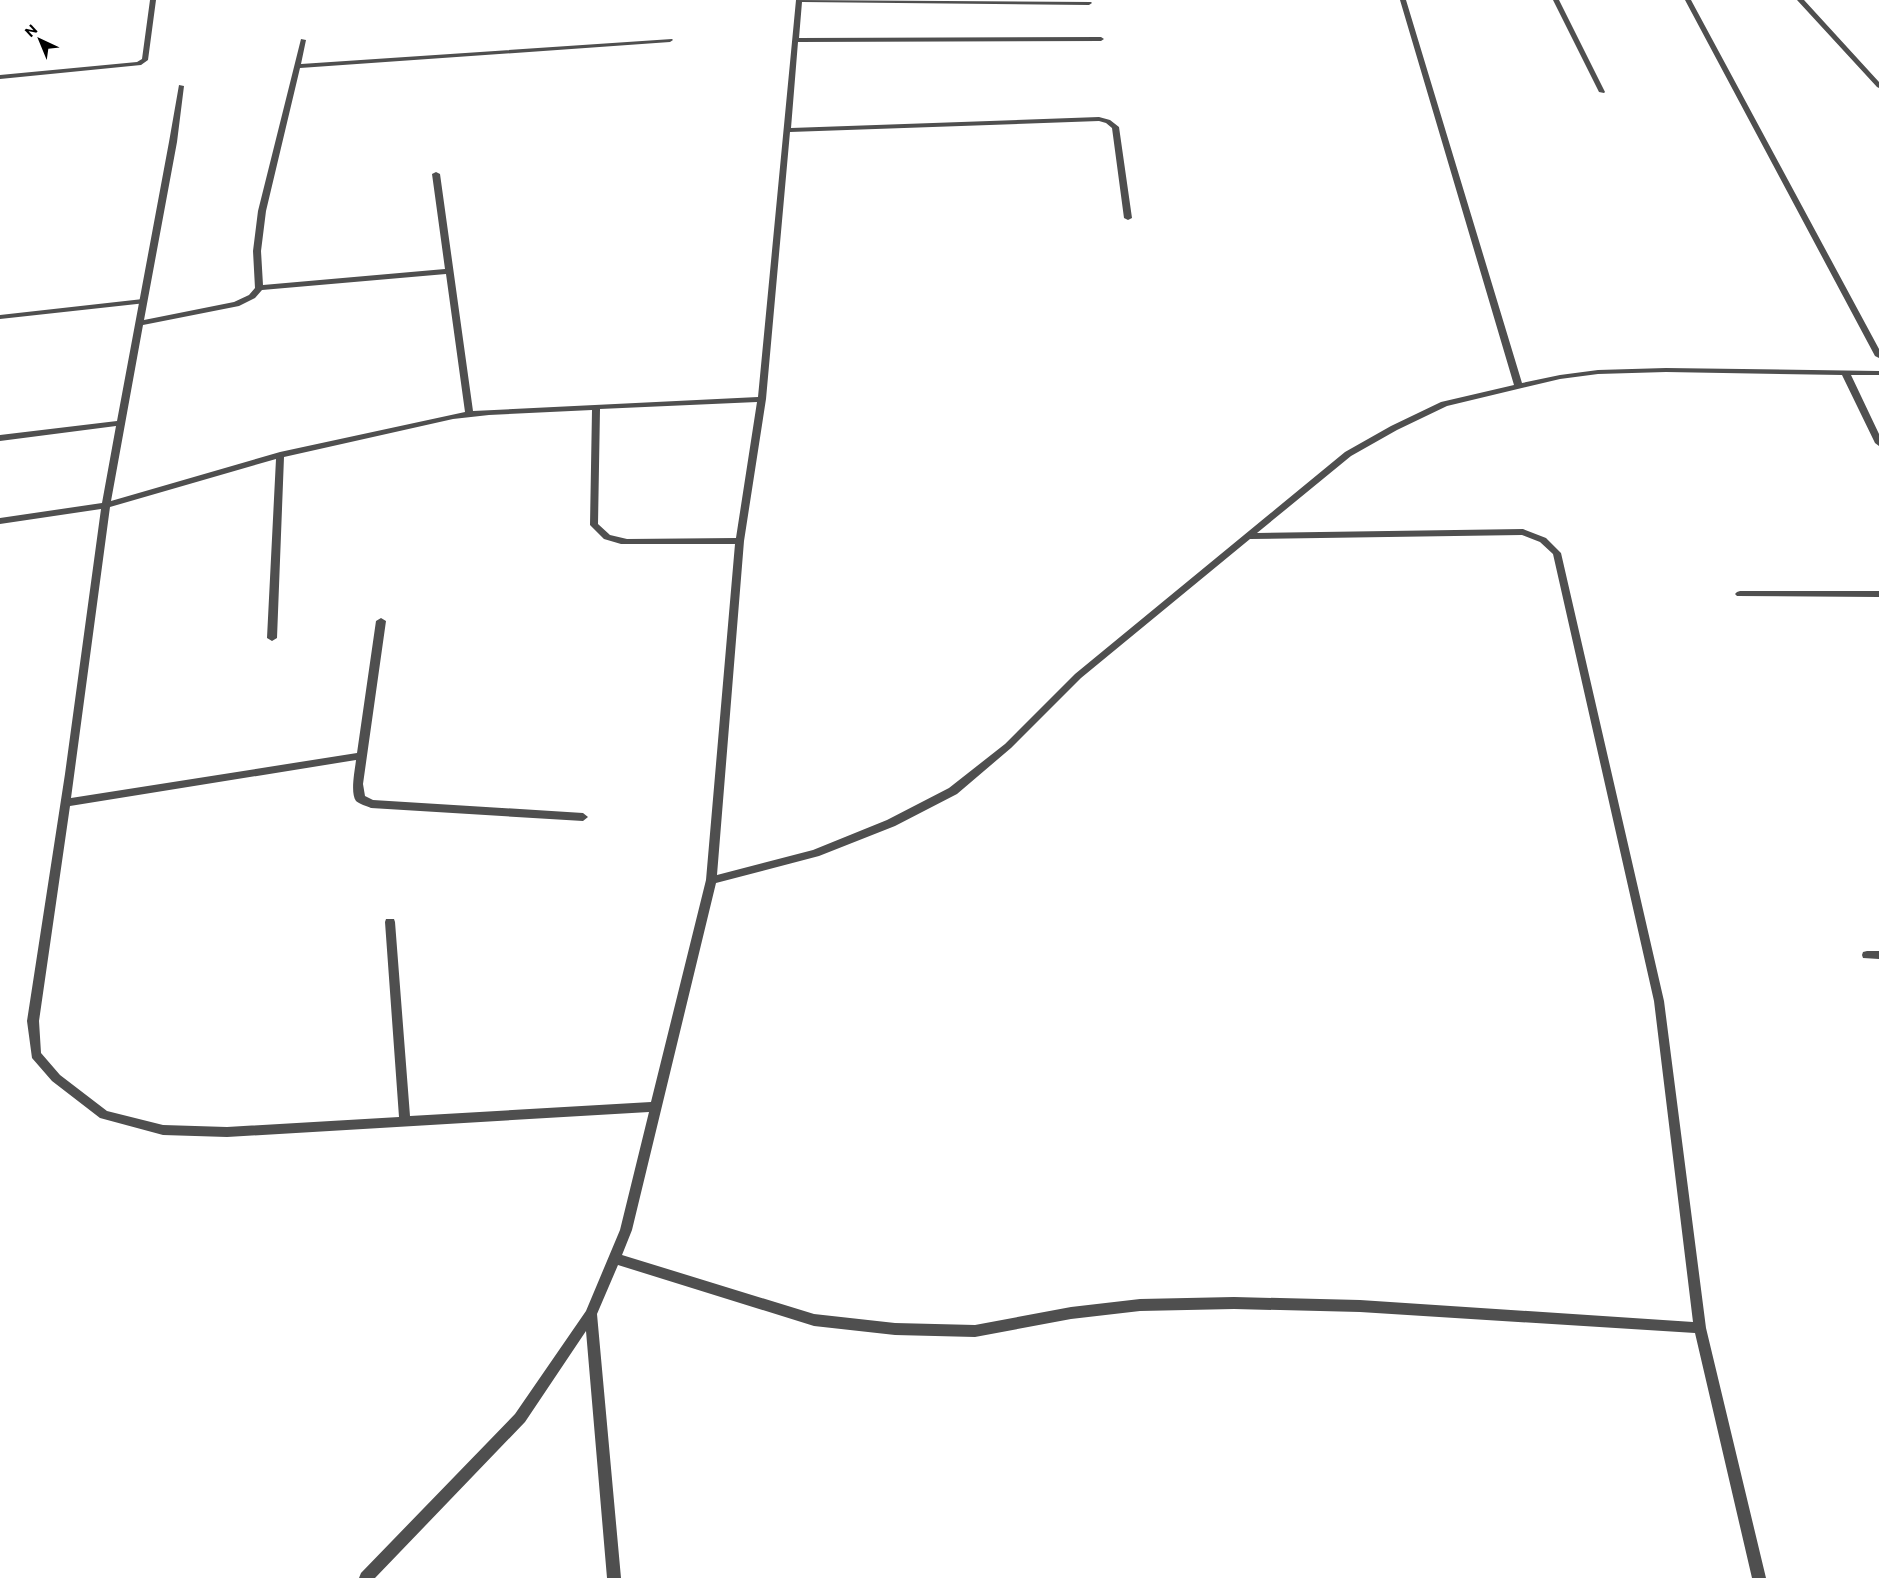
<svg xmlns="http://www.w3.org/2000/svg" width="1879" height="1578" font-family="Commissioner,sans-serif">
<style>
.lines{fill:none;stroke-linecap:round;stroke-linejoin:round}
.service{fill:#4f4f4f;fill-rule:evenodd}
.minor{fill:#4f4f4f;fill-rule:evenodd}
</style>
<rect width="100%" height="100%" fill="#fff"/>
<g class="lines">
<path class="service" d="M150,0H156L148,60L141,65L0,79V75L137,62L142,59Z
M143,299H146V303L0,319V315Z"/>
<path class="minor" d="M796,0L1091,2L1092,3L1089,5L802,2L799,38L1101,37L1104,39L1101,41L798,42L791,128L1099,117L1110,120L1119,127L1132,218L1128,220L1124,218L1112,128L1106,123L1099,121L790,132L766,399L744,541L717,875L813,850L887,820L949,788L1005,744L1075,674L1345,452L1391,426L1441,402L1514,385L1400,0H1406L1522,383L1560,375L1598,370L1666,368L1879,371V375H1851L1879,434V446L1875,443L1842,375L1666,372L1598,374L1560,379L1447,406L1397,430L1351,456L1257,533L1523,529L1546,538L1561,553L1664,1001L1706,1328L1766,1578H1752L1695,1333L1360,1312L1234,1309L1140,1311L1071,1319L975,1337L895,1335L814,1326L618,1265L597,1314L621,1578H607L586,1331L525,1422L375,1578H359L361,1573L515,1414L586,1311L620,1230L649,1112L227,1137L163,1135L100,1118L52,1081L32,1058L27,1021L65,774L101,509L0,524V518L102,503L116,426L0,441V435L117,421L169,142L179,85L184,86L177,142L144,320L234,302L249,295L255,288L253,251L258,211L301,39L306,40L301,64L672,39L673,40L670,42L300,68L266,211L261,251L263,285L445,269L432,174L436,172L440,174L473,411L758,397ZM446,274L465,412L280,452L111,501L143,325L239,306L255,298L262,290ZM757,402L736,538L627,539L610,535L598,524L600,409ZM592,410L590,525L604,539L621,544H735L706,880L651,1102L410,1116L395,922L394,919H386L385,922L399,1117L227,1127L163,1125L107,1111L60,1075L41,1053L39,1021L70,806L356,760C355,770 350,793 356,801C359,804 367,806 371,808L583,821L588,817L583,813L373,800L365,796L363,784L386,621L381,618L376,621L357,753L71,798L110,507L276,459L267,638L272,641L277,638L284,457L453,419L489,415ZM1522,535L1540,542L1553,554L1654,1001L1693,1322L1360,1300L1234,1297L1140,1299L1071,1307L975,1325L895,1323L814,1314L622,1255L632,1230L716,883L819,856L895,826L957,794L1011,748L1081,678L1250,539Z
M1553,0H1559L1605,92L1604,93L1599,92Z
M1685,0H1691L1879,349V358L1875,356Z
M1797,0H1804L1879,82V88L1877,87Z
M1740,591H1879V597L1737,596L1735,594L1737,592Z
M1867,951H1879V959L1863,958L1862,955L1863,952Z"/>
</g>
<g transform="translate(40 40) rotate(316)" stroke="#ffffff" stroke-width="4" paint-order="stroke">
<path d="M0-4L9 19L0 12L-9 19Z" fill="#000000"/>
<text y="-8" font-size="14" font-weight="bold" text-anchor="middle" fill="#000000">N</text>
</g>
</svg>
